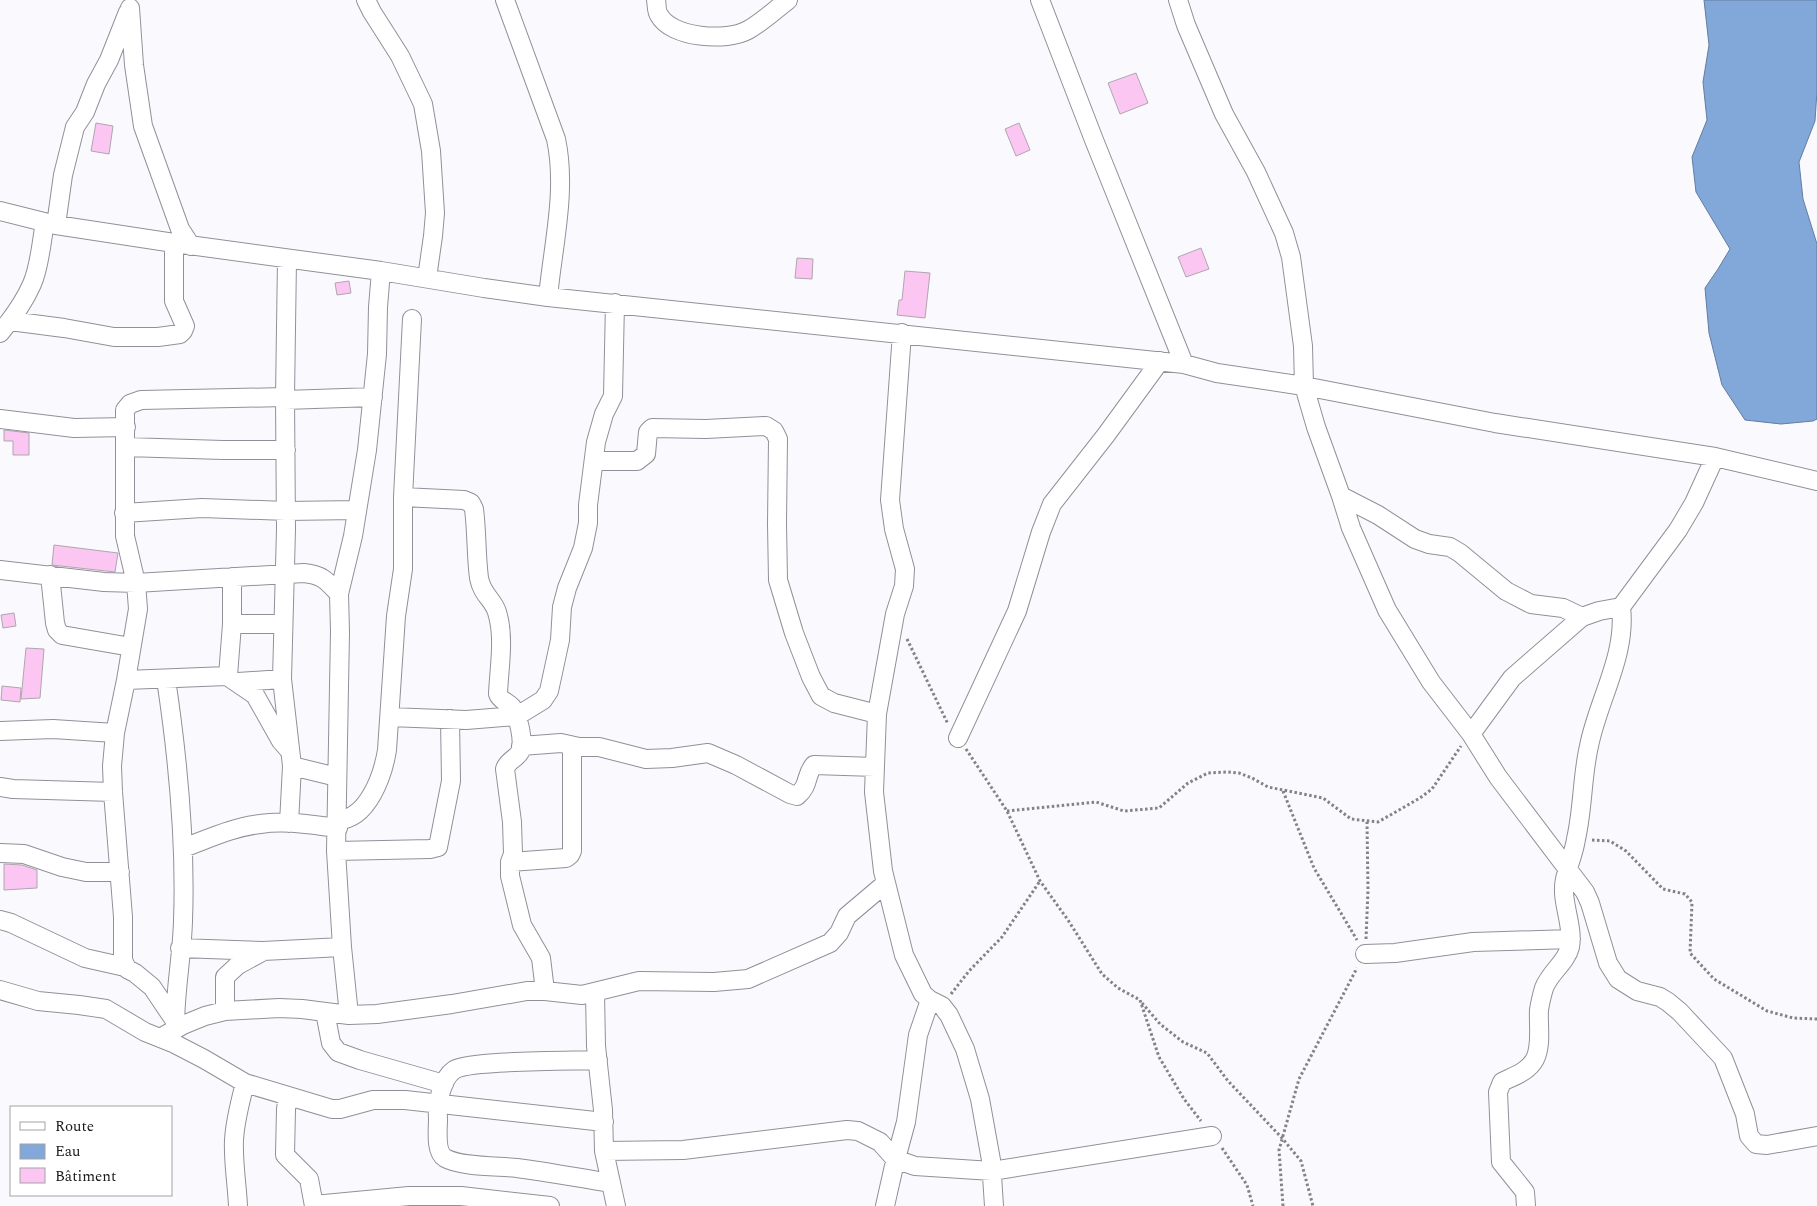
<svg xmlns="http://www.w3.org/2000/svg" width="1817" height="1206" font-family="Spectral,serif">
<style>
.water{fill:#81a8d9;stroke:#627da1}
.building{fill:#fcc6f3;stroke:#afa6ad}
.lines{fill:none;stroke-linecap:round;stroke-linejoin:round}
.minor-casing{stroke:#91909a;stroke-width:20}
.path{stroke:#838386;stroke-width:3;stroke-dasharray:2.5 2.5;stroke-linecap:butt}
.minor{stroke:#fff;stroke-width:18}
</style>
<rect width="100%" height="100%" fill="#fafafe"/>
<path class="water" d="M1704,0H1817V91L1815,121L1799,162L1803,199L1817,244V419L1813,421L1781,424L1745,420L1722,385L1709,333L1705,288L1718,269L1730,249L1696,192L1692,157L1707,120L1703,82L1709,45Z"/>
<path class="building" d="M1136,73L1148,103L1120,114L1108,83Z
M96,123L113,126L109,154L91,151Z
M1019,123L1030,150L1016,156L1005,129Z
M1201,248L1209,269L1186,277L1178,257Z
M797,258L813,259L812,279L795,278Z
M905,271L930,273L925,318L897,315L899,300H902Z
M349,281L351,293L337,295L335,283Z
M4,430L29,433V455H13V441H4Z
M54,545L118,553L115,572L52,565Z
M14,613L16,626L3,628L1,615Z
M26,648L44,649L40,698L21,699Z
M2,686L21,688L20,702L1,700Z
M4,864L22,865L37,870V888L4,890Z"/>
<g class="lines">
<g class="minor-casing">
<path id="minor" d="M366,0L372,12L400,56L423,104L431,151L435,213L433,236L427,278
M505,0L556,139C567,190 553,245 548,297
M656,0C657,4 656,11 659,15C671,38 727,42 748,30C762,22 775,10 788,0
M1040,0L1094,140L1184,364
M1178,0L1186,25L1224,114L1256,172L1284,233L1291,257L1303,346L1304,386L1316,427L1341,496L1351,528L1387,610L1431,682L1471,734L1498,777L1585,892L1590,903L1608,963L1618,979L1637,991L1660,997L1668,1002L1680,1012L1723,1058L1745,1114L1749,1136L1756,1144L1767,1145L1817,1136
M130,8L134,65L143,126L180,229L191,246
M0,211L56,225L174,243L381,271L484,288L548,297L1184,364L1217,373L1304,386L1495,423L1715,457L1817,481
M56,225L63,175L75,127L85,112L96,84L109,60L128,12
M287,259L285,397L286,529L282,679L292,766L289,823
M10,321L64,328L114,337H158L180,334L183,331L185,326L174,301V243
M0,333C11,320 25,300 32,284C40,266 41,243 45,223
M902,333L890,500L894,529L905,569L904,586L895,614L877,714L874,792L883,871L904,955L923,994L930,1000L942,1006L949,1015L965,1049L980,1099L991,1160L994,1206
M285,400L373,397
M0,419L74,428L126,427
M126,447L223,450H286
M594,461H637L646,454L648,432L652,428L706,429L766,426L774,431L778,439L777,524L778,580L794,633L811,677L821,696L834,703L877,714
M1341,496L1378,515L1415,539L1429,544L1450,547L1460,553L1506,591L1531,604L1563,608L1582,617
M403,497L464,500L471,503L474,509C477,532 476,555 479,578C482,595 493,599 497,612C505,638 499,668 498,694C500,700 507,702 512,707C518,714 525,744 520,752C516,759 507,761 505,769L512,822L513,854L510,862V876L522,925L541,958L545,991
M124,513L202,508L286,511L357,510
M0,570L104,582L136,583L304,573C323,575 327,581 339,594
M50,575L55,623L57,630L62,635L131,647
M232,624H283
M228,676L232,624V577
M166,679C178,759 186,840 183,921C182,956 175,991 175,1026
M126,680L227,676L255,695L281,741L288,749
M238,682L282,679
M390,717L466,720L517,716L543,700L549,691L560,640L562,607L567,588L583,548L588,523V505L596,442L604,414L613,396L615,303
M0,731L53,729L115,733
M1471,734L1512,678L1582,617L1599,611L1621,607
M958,738L1017,611L1041,532L1052,504L1106,435L1160,361
M521,746L561,743L579,747H599L646,759L672,758L708,753L736,765L790,794L797,796C810,785 805,775 814,765L875,767
M292,766L337,777
M0,787L13,789L113,792
M338,820C368,819 383,775 387,750L396,616L403,569V497L412,319
M183,848C208,839 233,827 260,824C286,820 312,825 338,828
M336,851L430,849L438,847L451,781L450,719
M0,853L24,854L62,867L86,872H120
M510,862L566,858L570,855L572,851V746
M0,920L11,923L85,958L125,967
M180,948L263,951L342,947
M1365,954L1395,953L1473,942L1571,939
M0,990L38,1001L79,1005L106,1009L145,1032L175,1044L204,1059L245,1083L332,1109H340L373,1100H405L604,1122
M595,993L596,1046L603,1110L604,1151L611,1183
M225,1011V977L238,965L262,952
M325,1012L331,1043L338,1052L360,1060L444,1084
M349,1015L342,947L336,851L340,632L339,594L353,536L367,450L377,354L378,307L381,271
M175,1021L152,987L135,973L127,969L123,960V917L113,792L112,766L115,733L126,680L138,609L136,583L125,536V410L130,404L141,400L285,397
M160,1038L183,1025L205,1016L225,1011L279,1008L302,1009L349,1015L377,1014L452,1004L527,991H545L582,995L639,981L714,982L748,979L830,943L839,933L847,916L886,883
M598,1060C574,1061 469,1060 454,1070C441,1079 437,1104 438,1119C438,1129 435,1152 445,1158C461,1167 498,1166 517,1168C548,1172 579,1178 611,1183L616,1206
M288,1096L286,1109L285,1155L309,1179L314,1206
M604,1151L683,1150L847,1130L858,1131L880,1142L895,1159L915,1166L992,1171L1212,1136
M314,1205L409,1196H461L550,1206
M238,1206C237,1184 233,1162 234,1140C235,1121 240,1102 245,1083
M885,1206L894,1166L906,1122L918,1035L930,1000
M1526,1206L1525,1192L1501,1162L1498,1092L1502,1082C1514,1076 1528,1072 1535,1059C1542,1045 1538,1025 1539,1010C1540,1003 1542,995 1544,988C1550,972 1566,963 1570,947C1574,925 1560,901 1565,879C1568,866 1574,853 1576,839C1583,809 1582,776 1589,746C1598,700 1627,655 1621,607L1678,530L1694,503L1715,457"/>
</g>
<path class="path" d="M907,639L948,724
M966,749L1007,811L1040,881L1068,920L1102,974L1118,988L1140,1000L1159,1057L1184,1099L1201,1121
M1283,791L1314,868L1357,940
M1007,811L1096,802L1124,811L1159,808L1188,783L1208,773L1228,772L1239,773L1252,778L1268,787L1323,798L1351,819L1378,822L1420,798L1432,789L1461,746
M1592,840L1610,841L1626,851L1663,889L1685,894L1692,902L1690,953L1714,979L1767,1011L1793,1018L1817,1019
M1366,939L1368,890L1367,822
M951,994L969,971L1002,937L1040,881
M1142,1003L1160,1024L1183,1042L1207,1053L1228,1081L1282,1138L1301,1161L1313,1206
M1222,1148L1247,1185L1253,1206
M1283,1206L1279,1150L1299,1079L1357,968"/>
<use href="#minor" class="minor"/>
</g>
<rect x="10" y="1106" width="162" height="90" fill="#ffffff" stroke="#a3a3a5"/>
<rect x="20" y="1122" width="25" height="8" fill="#ffffff" stroke="#a3a3a5"/>
<text x="55" y="1131" font-size="15" fill="#1a1a1d">Route</text>
<rect x="20" y="1144" width="25" height="15" fill="#81a8d9" stroke="#a3a3a5"/>
<text x="55" y="1156" font-size="15" fill="#1a1a1d">Eau</text>
<rect x="20" y="1168" width="25" height="15" fill="#fcc6f3" stroke="#a3a3a5"/>
<text x="55" y="1181" font-size="15" fill="#1a1a1d">Bâtiment</text>
</svg>
